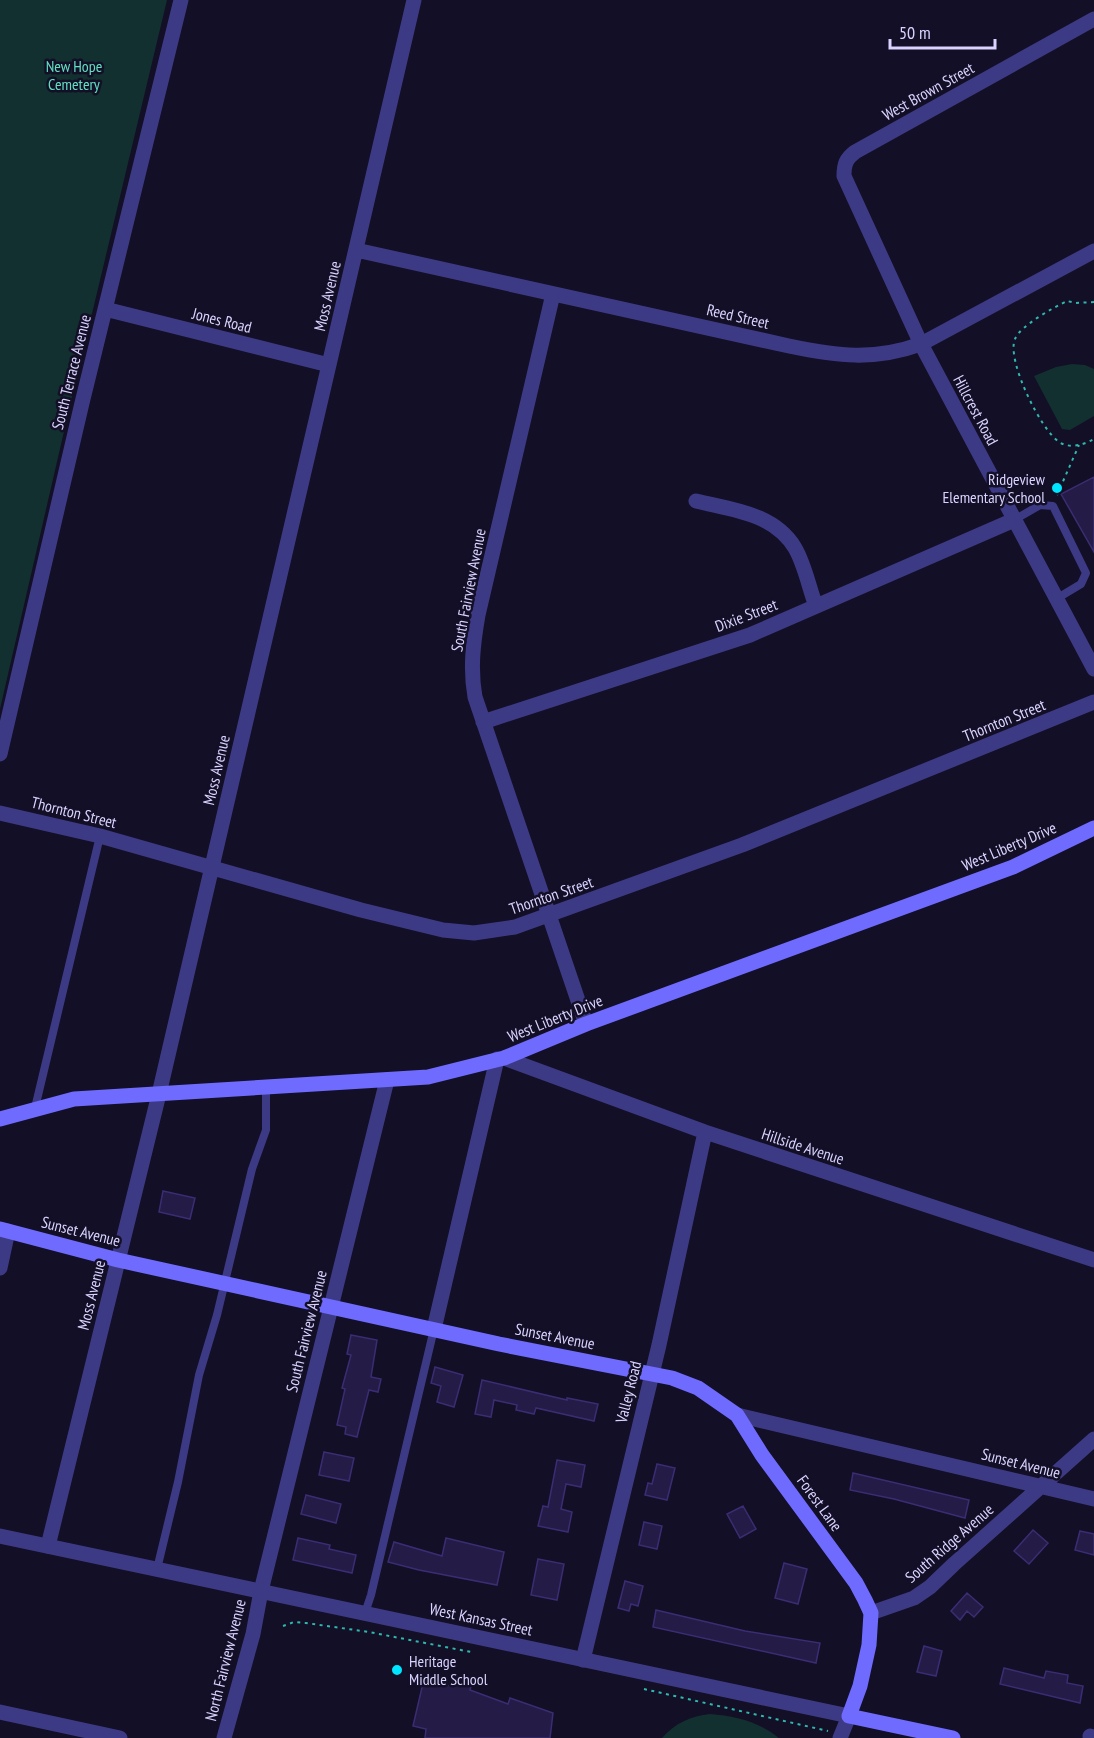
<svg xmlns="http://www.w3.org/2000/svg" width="1094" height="1738" font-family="'PT Sans Narrow',sans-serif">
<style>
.green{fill:#12302f}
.building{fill:#241b47;stroke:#3b2d73;stroke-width:1.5}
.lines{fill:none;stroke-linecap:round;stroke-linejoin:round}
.path{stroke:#2fb8b0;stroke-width:2;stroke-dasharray:3 4.5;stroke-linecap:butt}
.service{stroke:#3d3a85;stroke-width:8}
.minor{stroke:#3d3a85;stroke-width:15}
.tertiary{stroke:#3d3a85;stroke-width:15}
.secondary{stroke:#6f6bff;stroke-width:15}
.poi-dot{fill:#00e5ff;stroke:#130f26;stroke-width:2}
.labels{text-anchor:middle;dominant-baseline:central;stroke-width:5;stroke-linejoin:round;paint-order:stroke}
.park-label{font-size:16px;fill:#5fe0c0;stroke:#130f26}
.street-label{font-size:16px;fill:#d9d4ff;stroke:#130f26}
.poi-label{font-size:16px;fill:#d9d4ff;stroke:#130f26;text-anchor:end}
</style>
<rect width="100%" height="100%" fill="#130f26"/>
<path class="green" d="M0,0H167L68,414L0,709Z
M1072,364L1085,365L1094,369V416L1070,430L1062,429L1034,376L1056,367Z
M710,1714C735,1716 760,1722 779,1738H662C675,1723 691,1716 710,1714Z"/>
<path class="building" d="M1094,477V552L1061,494Z
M163,1191L195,1198L190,1219L159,1212Z
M351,1335L377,1340L371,1377L381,1379L378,1392L369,1390L357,1437L345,1434L346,1427L337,1425L345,1389L342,1388L351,1355L347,1354Z
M435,1367L463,1375L454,1407L437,1402L441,1386L431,1383Z
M482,1380L567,1400V1398L598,1404L594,1421L536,1408L534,1414L516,1410L517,1405L494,1400L491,1417L475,1414Z
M324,1452L354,1458L349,1481L319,1475Z
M557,1460L585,1465L581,1487L566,1484L561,1509L572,1512L568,1532L538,1526L543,1506L548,1507Z
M657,1464L675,1468L667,1500L645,1495L648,1483L652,1484Z
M853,1473L969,1500L965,1518L894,1499L850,1490Z
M306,1495L341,1504L336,1523L301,1514Z
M743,1506L756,1529L740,1538L727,1514Z
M644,1522L662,1526L657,1549L639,1545Z
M1033,1530L1048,1543L1029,1564L1014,1551Z
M1080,1531L1094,1534V1555L1075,1550Z
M298,1538L330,1545L329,1549L356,1555L352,1573L293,1560Z
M446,1538L504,1552L497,1585L419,1570L388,1562L394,1542L442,1556Z
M538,1559L564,1564L557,1600L531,1595Z
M784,1563L807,1569L798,1604L775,1598Z
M625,1581L643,1586L638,1606L631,1604L629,1611L618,1608Z
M967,1593L983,1607L974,1617L967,1611L960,1620L951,1611Z
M656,1610L745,1631L820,1643L816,1663L653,1627Z
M924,1646L942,1651L936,1676L917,1672Z
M1004,1668L1044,1678L1046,1671L1068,1675L1067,1683L1083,1686L1080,1703L1000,1684Z
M456,1678L472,1682L470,1690L508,1704L510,1698L553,1713L550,1738H425L426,1729L413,1726L423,1683L455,1686Z"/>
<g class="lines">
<path class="path" d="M1094,302L1076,303L1067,301C1053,308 1021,325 1015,339C1006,360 1041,430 1059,442C1070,449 1083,445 1094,439
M1057,495L1079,445
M283,1626L294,1622L306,1623L369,1632L471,1652
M644,1689L828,1731"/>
<path class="service" d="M1014,520L1040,505L1053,506L1086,573L1081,584L1056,599
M35,1108L100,836
M157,1569L178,1482L199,1375L217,1315L252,1169L266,1130V1087
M365,1613L371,1595L434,1329"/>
<path class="minor" d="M1094,19L855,152C846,159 844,164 844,176L921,344L1094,669
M356,250L789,346C837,356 874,361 921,344L1094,251
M553,294L478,615C473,644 470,669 475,697L586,1024
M105,309L329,365
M696,501C732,510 774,513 795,548C805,565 809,588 816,606
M483,722L750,635L1014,520
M0,754L82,403L181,0
M0,813L100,836L361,910L443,930L474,933L515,927L742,845L1094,702
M504,1058L705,1132L1094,1260
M0,1268L8,1231
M434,1329L497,1059
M737,1415L1094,1499
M48,1546L159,1094L414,0
M261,1591L387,1080
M871,1613L914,1598L930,1587L954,1564L1094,1439
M583,1660L659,1345L705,1132
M1090,1736L1094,1738"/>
<path class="tertiary" d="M0,1536L849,1716L840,1738
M0,1712L120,1738
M224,1738L253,1634L261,1591"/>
<path class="secondary" d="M0,1119L74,1099L428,1077L504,1058L586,1024L1013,867L1094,828
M0,1229L118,1260L499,1344L672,1378L698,1388L737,1415L762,1455L856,1583L865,1600L871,1613L869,1645L860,1686L849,1716L953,1738"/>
</g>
<g class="poi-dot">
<circle cx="1057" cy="488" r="6"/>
<circle cx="397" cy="1670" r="6"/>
</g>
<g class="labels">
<g class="park-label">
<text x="74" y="66">New Hope<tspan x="74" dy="18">Cemetery</tspan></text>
</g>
<g class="street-label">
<text transform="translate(928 91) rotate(-29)">West Brown Street</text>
<text transform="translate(327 296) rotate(-77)">Moss Avenue</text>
<text transform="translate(738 316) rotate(13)">Reed Street</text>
<text transform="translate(222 320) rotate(14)">Jones Road</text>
<text transform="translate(71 372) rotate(-76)">South Terrace Avenue</text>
<text transform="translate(976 410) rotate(62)">Hillcrest Road</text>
<text transform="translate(468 590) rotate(-79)">South Fairview Avenue</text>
<text transform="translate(746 615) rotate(-21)">Dixie Street</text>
<text transform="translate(1004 720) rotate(-22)">Thornton Street</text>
<text transform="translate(216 770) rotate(-77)">Moss Avenue</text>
<text transform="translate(74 812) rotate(14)">Thornton Street</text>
<text transform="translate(1009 846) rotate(-23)">West Liberty Drive</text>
<text transform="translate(551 895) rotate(-19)">Thornton Street</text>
<text transform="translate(555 1018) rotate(-22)">West Liberty Drive</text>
<text transform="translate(803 1146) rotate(18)">Hillside Avenue</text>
<text transform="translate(81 1231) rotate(14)">Sunset Avenue</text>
<text transform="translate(91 1295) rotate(-76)">Moss Avenue</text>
<text transform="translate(306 1331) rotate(-76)">South Fairview Avenue</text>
<text transform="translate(555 1336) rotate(11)">Sunset Avenue</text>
<text transform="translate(628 1392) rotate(-76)">Valley Road</text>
<text transform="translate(1021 1463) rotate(14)">Sunset Avenue</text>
<text transform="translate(820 1503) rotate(54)">Forest Lane</text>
<text transform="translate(949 1543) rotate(-41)">South Ridge Avenue</text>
<text transform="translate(481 1619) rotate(12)">West Kansas Street</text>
<text transform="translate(225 1660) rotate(-76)">North Fairview Avenue</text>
</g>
<g class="poi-label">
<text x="1045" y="479">Ridgeview<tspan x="1045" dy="18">Elementary School</tspan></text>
<text x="409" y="1661" text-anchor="start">Heritage<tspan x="409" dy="18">Middle School</tspan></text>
</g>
</g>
<path d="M890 39v9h105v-9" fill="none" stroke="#d9d4ff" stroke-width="3"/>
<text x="899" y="39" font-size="18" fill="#d9d4ff" stroke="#130f26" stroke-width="4.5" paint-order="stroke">50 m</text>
</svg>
